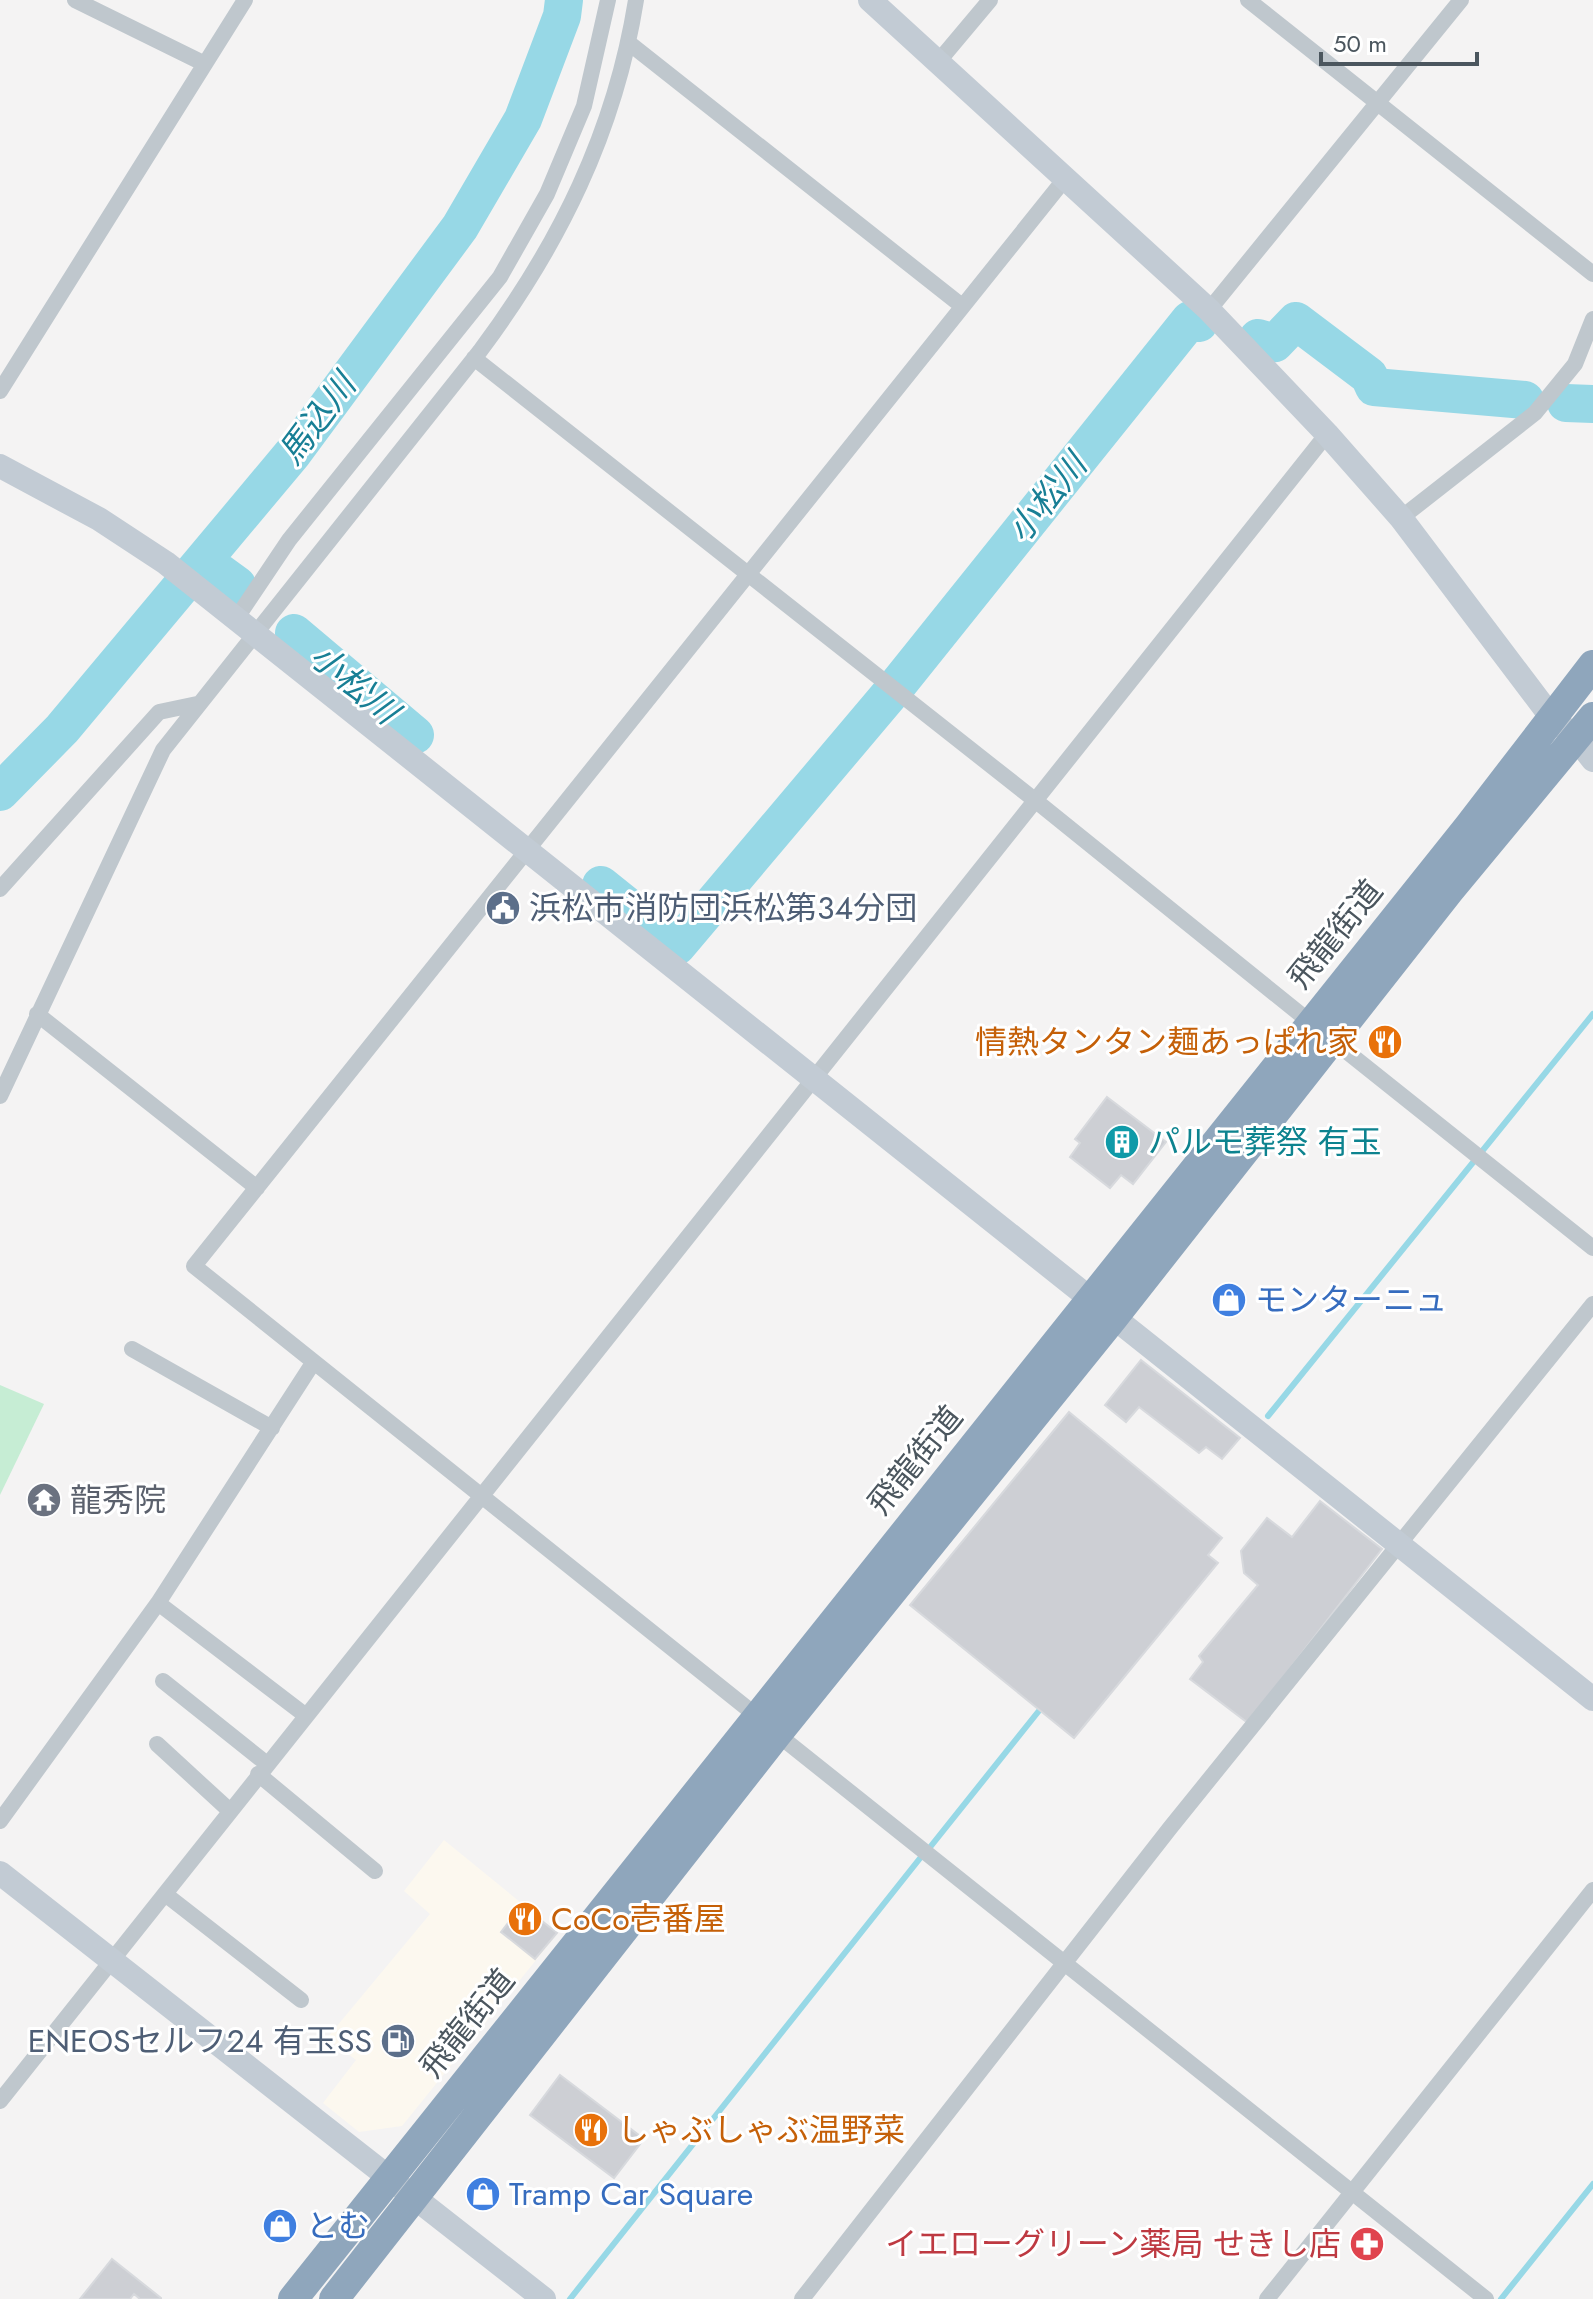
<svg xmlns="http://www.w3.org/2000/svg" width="1593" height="2299" font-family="Jost,'Noto Sans JP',sans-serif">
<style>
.commercial{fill:#fcf8ef}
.green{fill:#c6edd4}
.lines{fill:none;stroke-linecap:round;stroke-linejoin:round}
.stream{stroke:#97d8e6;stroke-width:6}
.river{stroke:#97d8e6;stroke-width:38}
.building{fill:#cdcfd4;stroke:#d7d9dd;stroke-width:2}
.street{stroke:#bfc7cd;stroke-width:16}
.secondary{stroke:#c2cbd4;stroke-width:24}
.highway{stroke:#8fa6bc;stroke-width:30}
.labels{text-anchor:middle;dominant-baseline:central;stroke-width:6;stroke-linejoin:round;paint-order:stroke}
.service-label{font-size:32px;fill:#4e5e75;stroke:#fff;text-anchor:start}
.street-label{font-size:32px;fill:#4b565e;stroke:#fff}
.food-label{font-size:32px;fill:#c56008;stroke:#fff;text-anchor:start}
.culture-label{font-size:32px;fill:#0d838f;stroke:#fff;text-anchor:start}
.shop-label{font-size:32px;fill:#366cbe;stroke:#fff;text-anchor:start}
.worship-label{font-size:32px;fill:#5b616d;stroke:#fff;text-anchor:start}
.health-label{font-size:32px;fill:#be3a42;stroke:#fff;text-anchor:end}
.water-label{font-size:34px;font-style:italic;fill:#187f95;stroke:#fff}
</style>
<rect width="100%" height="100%" fill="#f4f3f3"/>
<path class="commercial" d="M444,1840L558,1933L402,2126L359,2132L323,2103L356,2060L327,2038L430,1914L404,1891Z"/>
<path class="green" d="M0,1385L44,1404L0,1495Z"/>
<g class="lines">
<path class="stream" d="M1268,1416L1593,1014
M931,1846L1038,1712
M570,2299L921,1857
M1501,2299L1593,2184"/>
<path class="river" d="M1258,338L1275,343L1296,321L1369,376L1374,387L1525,400
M1566,403L1593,404
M204,561L237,585
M294,633L415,735
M899,683L1190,320L1199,323
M0,792L62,729L293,453L460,227L523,119L562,16L564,0
M601,885L677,946L889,695"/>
</g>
<path class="building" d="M1107,1097L1166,1142L1133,1184L1121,1175L1110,1188L1070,1157L1080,1143L1075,1139Z
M1141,1360L1240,1438L1222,1459L1206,1447L1199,1453L1139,1407L1126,1422L1105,1405Z
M1069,1412L1222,1538L1208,1555L1218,1563L1074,1738L910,1605Z
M1320,1501L1382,1549L1248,1723L1190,1679L1203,1662L1199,1656L1258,1585L1244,1573L1241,1551L1267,1518L1292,1537Z
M522,1905L557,1933L535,1959L501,1932Z
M560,2075L644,2139L614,2178L530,2115Z
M112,2259L161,2298V2299H140L134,2294L130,2299H80Z"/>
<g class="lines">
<path class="street" d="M75,0L205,64
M1248,0L1593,274
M629,43L962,306
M938,62L990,0
M1209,310L1461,0
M474,358L1036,801L1310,1022
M0,391L245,0
M1401,518L1535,413L1575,364L1593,319
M236,619L289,540L500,277L547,194L584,106L608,0
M0,889L159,712L197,704
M37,1014L257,1188
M1331,1039L1593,1248
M0,1096L163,750L480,351C559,245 615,132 636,0
M132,1349L272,1428
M158,1603L305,1715
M163,1681L267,1764
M758,1717L194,1266L1064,180
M777,1734L1486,2299
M157,1744L230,1811
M258,1774L375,1871
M0,1821L158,1603L313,1363
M165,1894L301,2000
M0,2101L1327,434
M802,2299L1170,1828L1593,1304
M1267,2299L1593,1890"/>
<path class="secondary" d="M870,0L1209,310L1327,434L1401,518L1552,718L1576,738L1593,760
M0,466L99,519L166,563L1593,1699
M0,1873L544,2299"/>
<path class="highway" d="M293,2299L1469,826L1593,665
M334,2299L777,1734L1113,1318L1449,891L1593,717"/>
</g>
<defs>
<g id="civic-disc" transform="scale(1.8)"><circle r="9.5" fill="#5c6f8a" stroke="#fff"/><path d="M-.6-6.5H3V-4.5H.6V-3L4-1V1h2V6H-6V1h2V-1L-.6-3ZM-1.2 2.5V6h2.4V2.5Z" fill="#fff"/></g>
<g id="restaurant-disc" transform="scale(1.8)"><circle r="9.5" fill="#e8710a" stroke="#fff"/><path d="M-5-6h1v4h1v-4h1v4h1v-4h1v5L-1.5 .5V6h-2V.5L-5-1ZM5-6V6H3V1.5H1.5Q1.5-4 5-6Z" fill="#fff"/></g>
<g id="building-disc" transform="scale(1.8)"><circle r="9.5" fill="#0f9aa8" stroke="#fff"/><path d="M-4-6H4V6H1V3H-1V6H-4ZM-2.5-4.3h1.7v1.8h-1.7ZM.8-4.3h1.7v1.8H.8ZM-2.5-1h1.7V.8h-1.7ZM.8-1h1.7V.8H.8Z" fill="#fff"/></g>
<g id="shop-disc" transform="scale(1.8)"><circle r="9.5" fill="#3f7fe0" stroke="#fff"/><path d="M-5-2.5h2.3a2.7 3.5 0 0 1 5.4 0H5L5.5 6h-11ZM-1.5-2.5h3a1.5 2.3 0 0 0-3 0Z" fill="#fff"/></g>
<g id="temple-disc" transform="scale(1.8)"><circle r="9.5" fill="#6b7280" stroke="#fff"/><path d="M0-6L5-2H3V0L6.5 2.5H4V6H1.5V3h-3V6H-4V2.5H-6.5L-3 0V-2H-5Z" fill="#fff"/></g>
<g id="fuel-disc" transform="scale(1.8)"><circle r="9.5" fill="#5c6f8a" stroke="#fff"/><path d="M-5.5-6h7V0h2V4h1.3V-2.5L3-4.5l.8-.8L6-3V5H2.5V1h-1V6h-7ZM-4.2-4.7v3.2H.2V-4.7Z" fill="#fff"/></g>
<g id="pharmacy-disc" transform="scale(1.8)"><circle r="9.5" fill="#e0444e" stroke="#fff"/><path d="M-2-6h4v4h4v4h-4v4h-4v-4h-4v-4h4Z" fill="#fff"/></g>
</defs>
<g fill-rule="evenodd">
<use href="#civic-disc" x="503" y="908"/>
<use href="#restaurant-disc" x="1385" y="1042"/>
<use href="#building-disc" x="1122" y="1142"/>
<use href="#shop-disc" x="1229" y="1300"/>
<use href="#temple-disc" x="44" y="1500"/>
<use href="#restaurant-disc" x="525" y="1919"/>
<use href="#fuel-disc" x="398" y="2041"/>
<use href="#restaurant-disc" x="591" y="2130"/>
<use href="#shop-disc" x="483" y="2194"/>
<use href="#shop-disc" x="280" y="2226"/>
<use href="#pharmacy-disc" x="1367" y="2244"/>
</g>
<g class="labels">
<g class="service-label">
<text x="529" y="908">浜松市消防団浜松第34分団</text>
<text x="372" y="2041" text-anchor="end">ENEOSセルフ24 有玉SS</text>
</g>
<g class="street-label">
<text transform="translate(1335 934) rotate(-51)">飛龍街道</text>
<text transform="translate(915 1460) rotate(-51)">飛龍街道</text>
<text transform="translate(467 2023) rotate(-51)">飛龍街道</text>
</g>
<g class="food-label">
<text x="1359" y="1042" text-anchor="end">情熱タンタン麺あっぱれ家</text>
<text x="551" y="1919">CoCo壱番屋</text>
<text x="617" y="2130">しゃぶしゃぶ温野菜</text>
</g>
<g class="culture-label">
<text x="1148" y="1142">パルモ葬祭 有玉</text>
</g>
<g class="shop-label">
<text x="1255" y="1300">モンターニュ</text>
<text x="509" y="2194">Tramp Car Square</text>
<text x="306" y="2226">とむ</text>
</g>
<g class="worship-label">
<text x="70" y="1500">龍秀院</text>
</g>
<g class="health-label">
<text x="1341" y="2244">イエローグリーン薬局 せきし店</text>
</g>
<g class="water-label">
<text transform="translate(317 419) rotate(-53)">馬込川</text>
<text transform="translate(1047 498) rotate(-51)">小松川</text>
<text transform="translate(354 684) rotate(40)">小松川</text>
</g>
</g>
<path d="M1321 52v12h156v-12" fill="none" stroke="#4b565e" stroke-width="4"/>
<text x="1333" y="52" font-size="24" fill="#4b565e" stroke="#ffffff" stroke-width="6" paint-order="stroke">50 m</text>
</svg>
